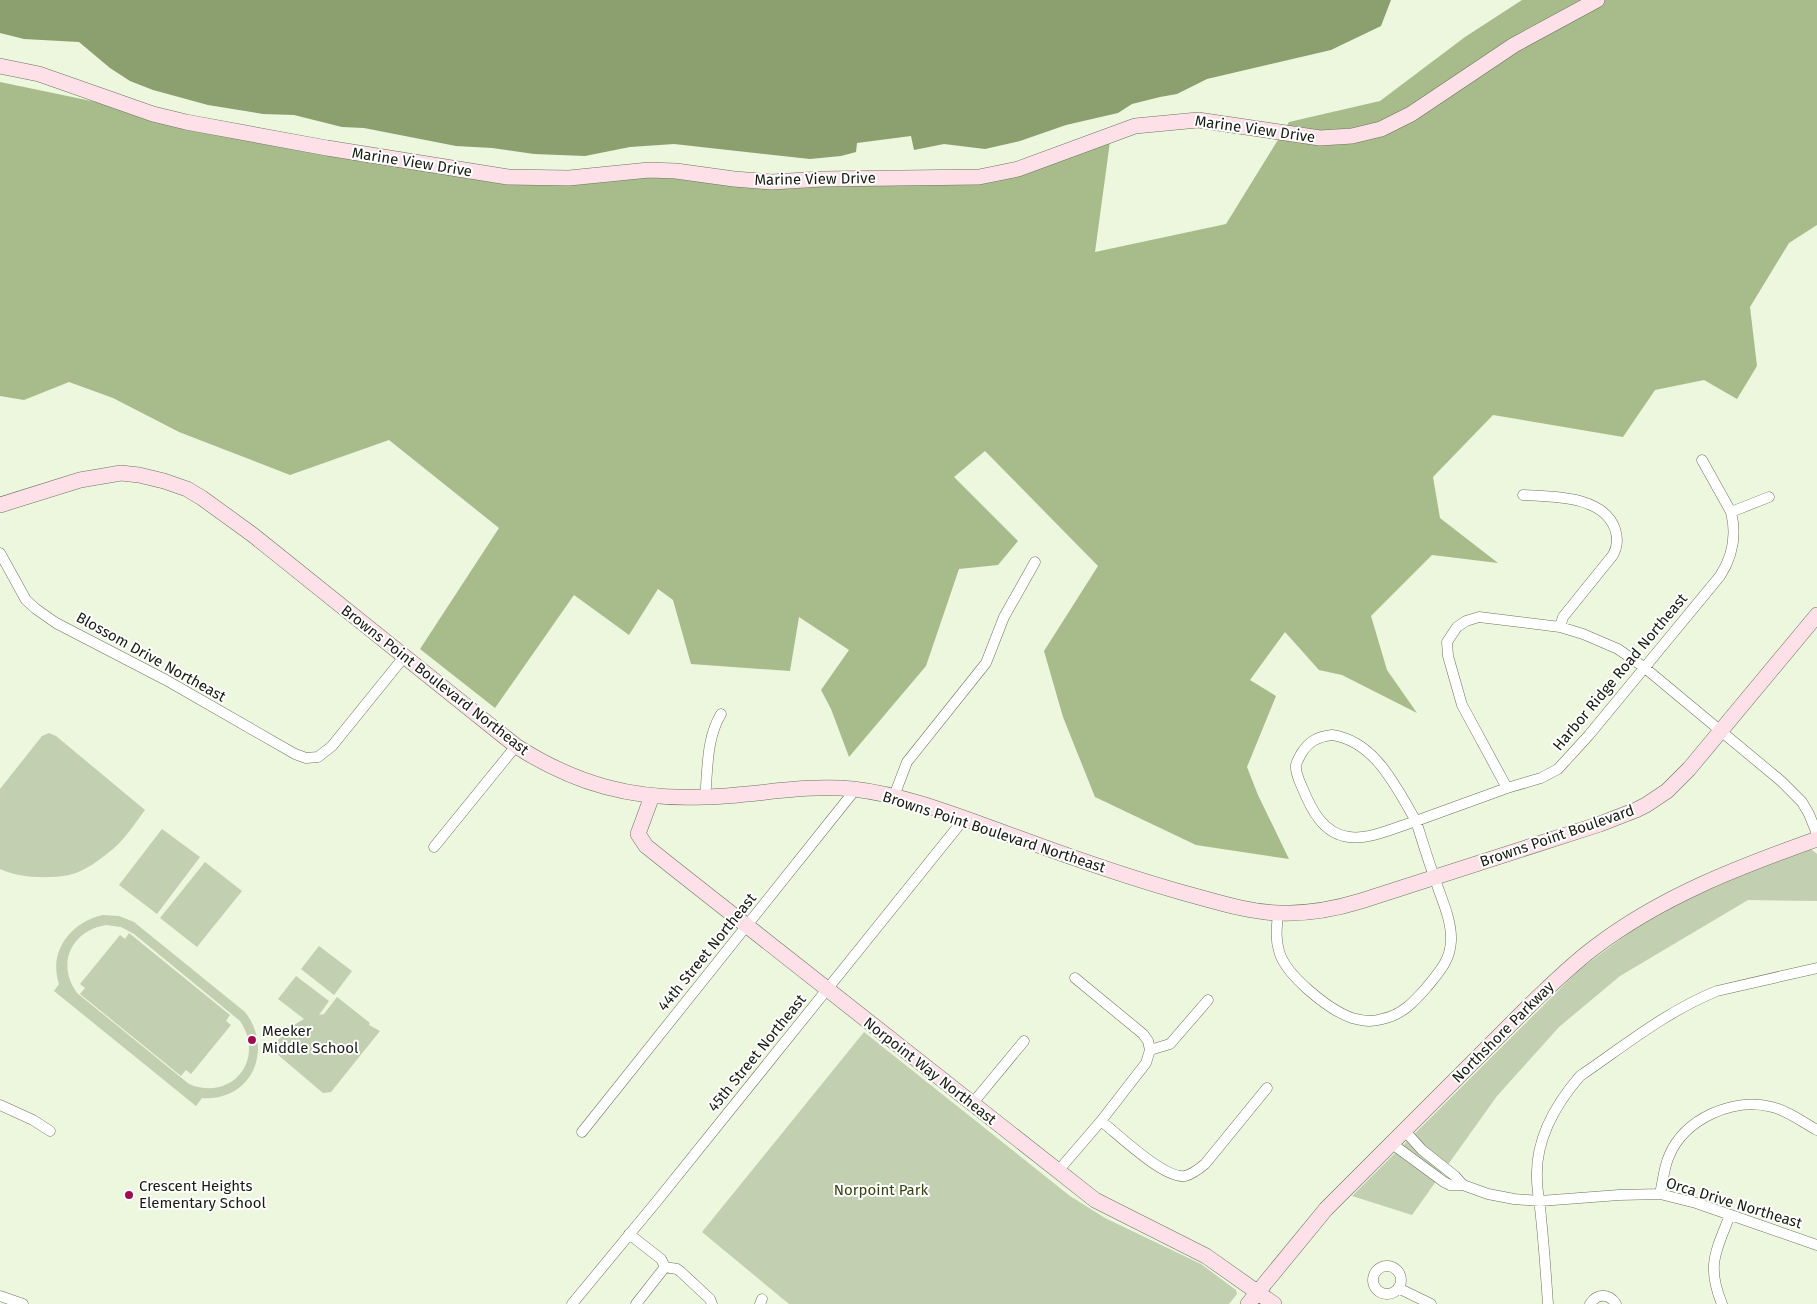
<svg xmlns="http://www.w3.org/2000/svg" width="1817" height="1304" font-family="'Fira Sans',sans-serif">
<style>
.green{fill:#c2cfb0;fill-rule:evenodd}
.forest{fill:#a8bc8b}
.water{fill:#8c9f6f}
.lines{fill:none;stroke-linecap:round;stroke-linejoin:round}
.street-casing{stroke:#6c755e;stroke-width:11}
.secondary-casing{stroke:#6c755e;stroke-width:16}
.street{stroke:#fff;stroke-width:10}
.secondary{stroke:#fde0e8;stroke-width:15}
.poi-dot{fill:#a10c50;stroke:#fff;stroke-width:2}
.labels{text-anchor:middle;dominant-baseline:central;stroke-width:4;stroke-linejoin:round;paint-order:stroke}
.street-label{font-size:15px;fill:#181c12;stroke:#fff}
.poi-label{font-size:15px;fill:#181c12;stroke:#fff;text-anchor:start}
.park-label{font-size:15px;fill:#34450e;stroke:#fff}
</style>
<rect width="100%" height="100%" fill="#ecf7dd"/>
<path class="green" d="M49,733L56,736L145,810C135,823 125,839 113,849C101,859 84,872 69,875C47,879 20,878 0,869V789L42,736Z
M162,829L200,857L157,914L119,885Z
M1810,848L1817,854V901L1748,900L1620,976L1559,1027L1497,1096L1412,1215L1352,1196L1580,969L1682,894Z
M205,862L242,891L197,947L160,918Z
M103,915L119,916L134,922L245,1012C274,1049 252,1102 202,1098L196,1106L54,991L59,984C48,951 71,922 103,915ZM106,925L121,927L134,934L240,1021C266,1059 232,1102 189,1084L77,993C56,964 71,931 106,925Z
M129,933L230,1015L226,1021L231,1025L191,1074L186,1070L181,1076L80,994L85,988L80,984L120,935L125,939Z
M319,946L352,971L334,995L301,969Z
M296,976L329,1001L319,1015L324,1014L337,997L370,1023L369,1025L380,1031L331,1092L323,1093L271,1049C281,1036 289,1027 304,1019L278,999Z
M864,1032L1070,1196L1105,1218L1201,1264L1236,1290L1237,1294L1229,1304H789L702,1232Z"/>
<path class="forest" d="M1522,0H1817V225L1789,243L1750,307L1757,366L1737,399L1704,380L1655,390L1623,437L1493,415L1433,477L1440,518L1498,563L1432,555L1371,616L1387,670L1417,713L1342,675L1319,670L1285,632L1250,680L1276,696L1247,767L1258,795L1289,859L1196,845L1095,797L1063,717L1044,651L1098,566L985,451L954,477L1018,541L998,565L959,569L926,666L849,757L831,709L821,690L849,650L799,617L790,671L691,664L673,600L658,589L629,635L574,595L495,708L420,649L499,528L389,440L290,475L179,432L113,398L69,382L24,400L0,396V82L226,129L493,175L847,178L1018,169L1111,134L1095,252L1226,224L1289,122L1380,101L1465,37Z"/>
<path class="water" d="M0,0H1391L1381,26L1331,50L1207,79L1177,94L1160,97L1132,104L1118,113L1066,125L1020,141L985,149L944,144L914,150L911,136L857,143L856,152L841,156L810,159L674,144L630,147L585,156L534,154L492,148L456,146L364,128L342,127L294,115L263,114L208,105L153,90L130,81L110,68L79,42L24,39L0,33Z"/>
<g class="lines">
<g class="street-casing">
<path id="street" d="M1523,495C1552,497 1603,495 1615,529C1618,538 1618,546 1613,555L1563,617L1560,627
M1731,512L1769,497
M0,553L26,600L36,609L56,623L166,680L295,754L306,758L318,757L332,746L404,657
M1332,735C1375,741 1396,787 1416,821C1397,827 1369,840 1349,837C1323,834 1311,809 1302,787C1299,780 1295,772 1296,765C1297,761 1299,758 1301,754C1309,741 1317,737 1332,735Z
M1507,788L1462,705L1448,656L1447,642L1457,627L1466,621L1479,617L1560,627L1583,634L1618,649L1645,668L1781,781L1802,802L1809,814L1817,834
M894,796L907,762L986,663L1004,617L1035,562
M705,798C708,769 706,739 721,714
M434,847L516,746
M1278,913C1277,926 1275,938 1279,951C1285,975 1329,1010 1352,1018C1362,1021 1373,1022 1382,1019C1402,1015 1414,1002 1427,987C1439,972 1450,961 1451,941C1452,920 1441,898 1435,879C1428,860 1422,840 1416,821L1507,788L1541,778L1558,769L1589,735L1720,576C1733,556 1737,536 1731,512L1702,460
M1150,1050L1170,1044L1208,1000
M972,1104L1024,1041
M0,1105L33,1120L50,1131
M1101,1121C1119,1135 1164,1179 1185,1176C1193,1174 1199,1169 1205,1164L1267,1088
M1405,1131L1422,1150L1455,1176L1463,1185
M582,1132L855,790
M1391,1143L1444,1182L1450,1185H1463L1488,1194L1514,1199L1540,1201L1619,1195L1660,1194L1696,1203L1817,1245
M1058,1171L1101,1121L1146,1063L1150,1050L1148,1041L1143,1034L1075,978
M1660,1194C1663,1181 1664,1167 1669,1156C1685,1118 1734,1097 1772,1107C1789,1111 1802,1122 1817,1130
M629,1234L661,1259L665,1267
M1373 1280a14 14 0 1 1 28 0a14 14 0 1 1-28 0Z
M665,1267L677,1269L681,1272L710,1299L712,1304
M1398,1288L1431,1304
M0,1296L23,1304
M572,1304L657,1201L964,819
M636,1304L665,1267
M760,1304L762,1299
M1548,1304C1546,1275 1544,1246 1541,1217C1540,1204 1537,1191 1537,1179C1535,1139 1555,1105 1580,1076C1624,1046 1667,1011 1717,991L1817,968
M1590,1304C1597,1293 1609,1293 1616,1304
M1722,1304C1706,1265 1716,1251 1730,1215"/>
</g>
<g class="secondary-casing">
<path id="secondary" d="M0,66L39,74L153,114L186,122L327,148L508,177L569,178L649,170L676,171L734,179L772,182L822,179L979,177L1018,169L1135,126L1198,120L1320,138L1352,136L1381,129L1411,114L1514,45L1597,0
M0,505L80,480L121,473L139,475L164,481L187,489L202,498L253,535L516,746C575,784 633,800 704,797C754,796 802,784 853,789C905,795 955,815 1005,833C1064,855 1123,876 1184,893C1215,901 1247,912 1279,913C1306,914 1335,909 1361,901L1600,824L1636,810L1646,805L1667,791L1689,769L1817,615
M652,796L638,834L646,846L671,866L1095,1200L1206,1256L1274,1304
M1248,1304L1326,1209L1530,1005C1551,985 1572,964 1595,947C1662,896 1739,867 1817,839"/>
</g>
<use href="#street" class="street"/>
<use href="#secondary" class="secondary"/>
</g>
<g class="poi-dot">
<circle cx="252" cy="1040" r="5"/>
<circle cx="129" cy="1195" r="5"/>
</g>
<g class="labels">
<g class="street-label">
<text transform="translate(1255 129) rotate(8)">Marine View Drive</text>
<text transform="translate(412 162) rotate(9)">Marine View Drive</text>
<text transform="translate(815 179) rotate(-1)">Marine View Drive</text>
<text transform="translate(151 657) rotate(29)">Blossom Drive Northeast</text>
<text transform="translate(1620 672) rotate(-50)">Harbor Ridge Road Northeast</text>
<text transform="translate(435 680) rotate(38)">Browns Point Boulevard Northeast</text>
<text transform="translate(994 832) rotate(18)">Browns Point Boulevard Northeast</text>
<text transform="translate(1557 836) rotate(-19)">Browns Point Boulevard</text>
<text transform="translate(707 952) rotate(-51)">44th Street Northeast</text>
<text transform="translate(1503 1032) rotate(-45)">Northshore Parkway</text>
<text transform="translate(757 1053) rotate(-51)">45th Street Northeast</text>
<text transform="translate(930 1071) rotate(38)">Norpoint Way Northeast</text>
<text transform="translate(1734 1203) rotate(17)">Orca Drive Northeast</text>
</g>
<g class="poi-label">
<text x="262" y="1031">Meeker<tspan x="262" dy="17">Middle School</tspan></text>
<text x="139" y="1186">Crescent Heights<tspan x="139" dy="17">Elementary School</tspan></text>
</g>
<g class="park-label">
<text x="881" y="1190">Norpoint Park</text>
</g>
</g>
</svg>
